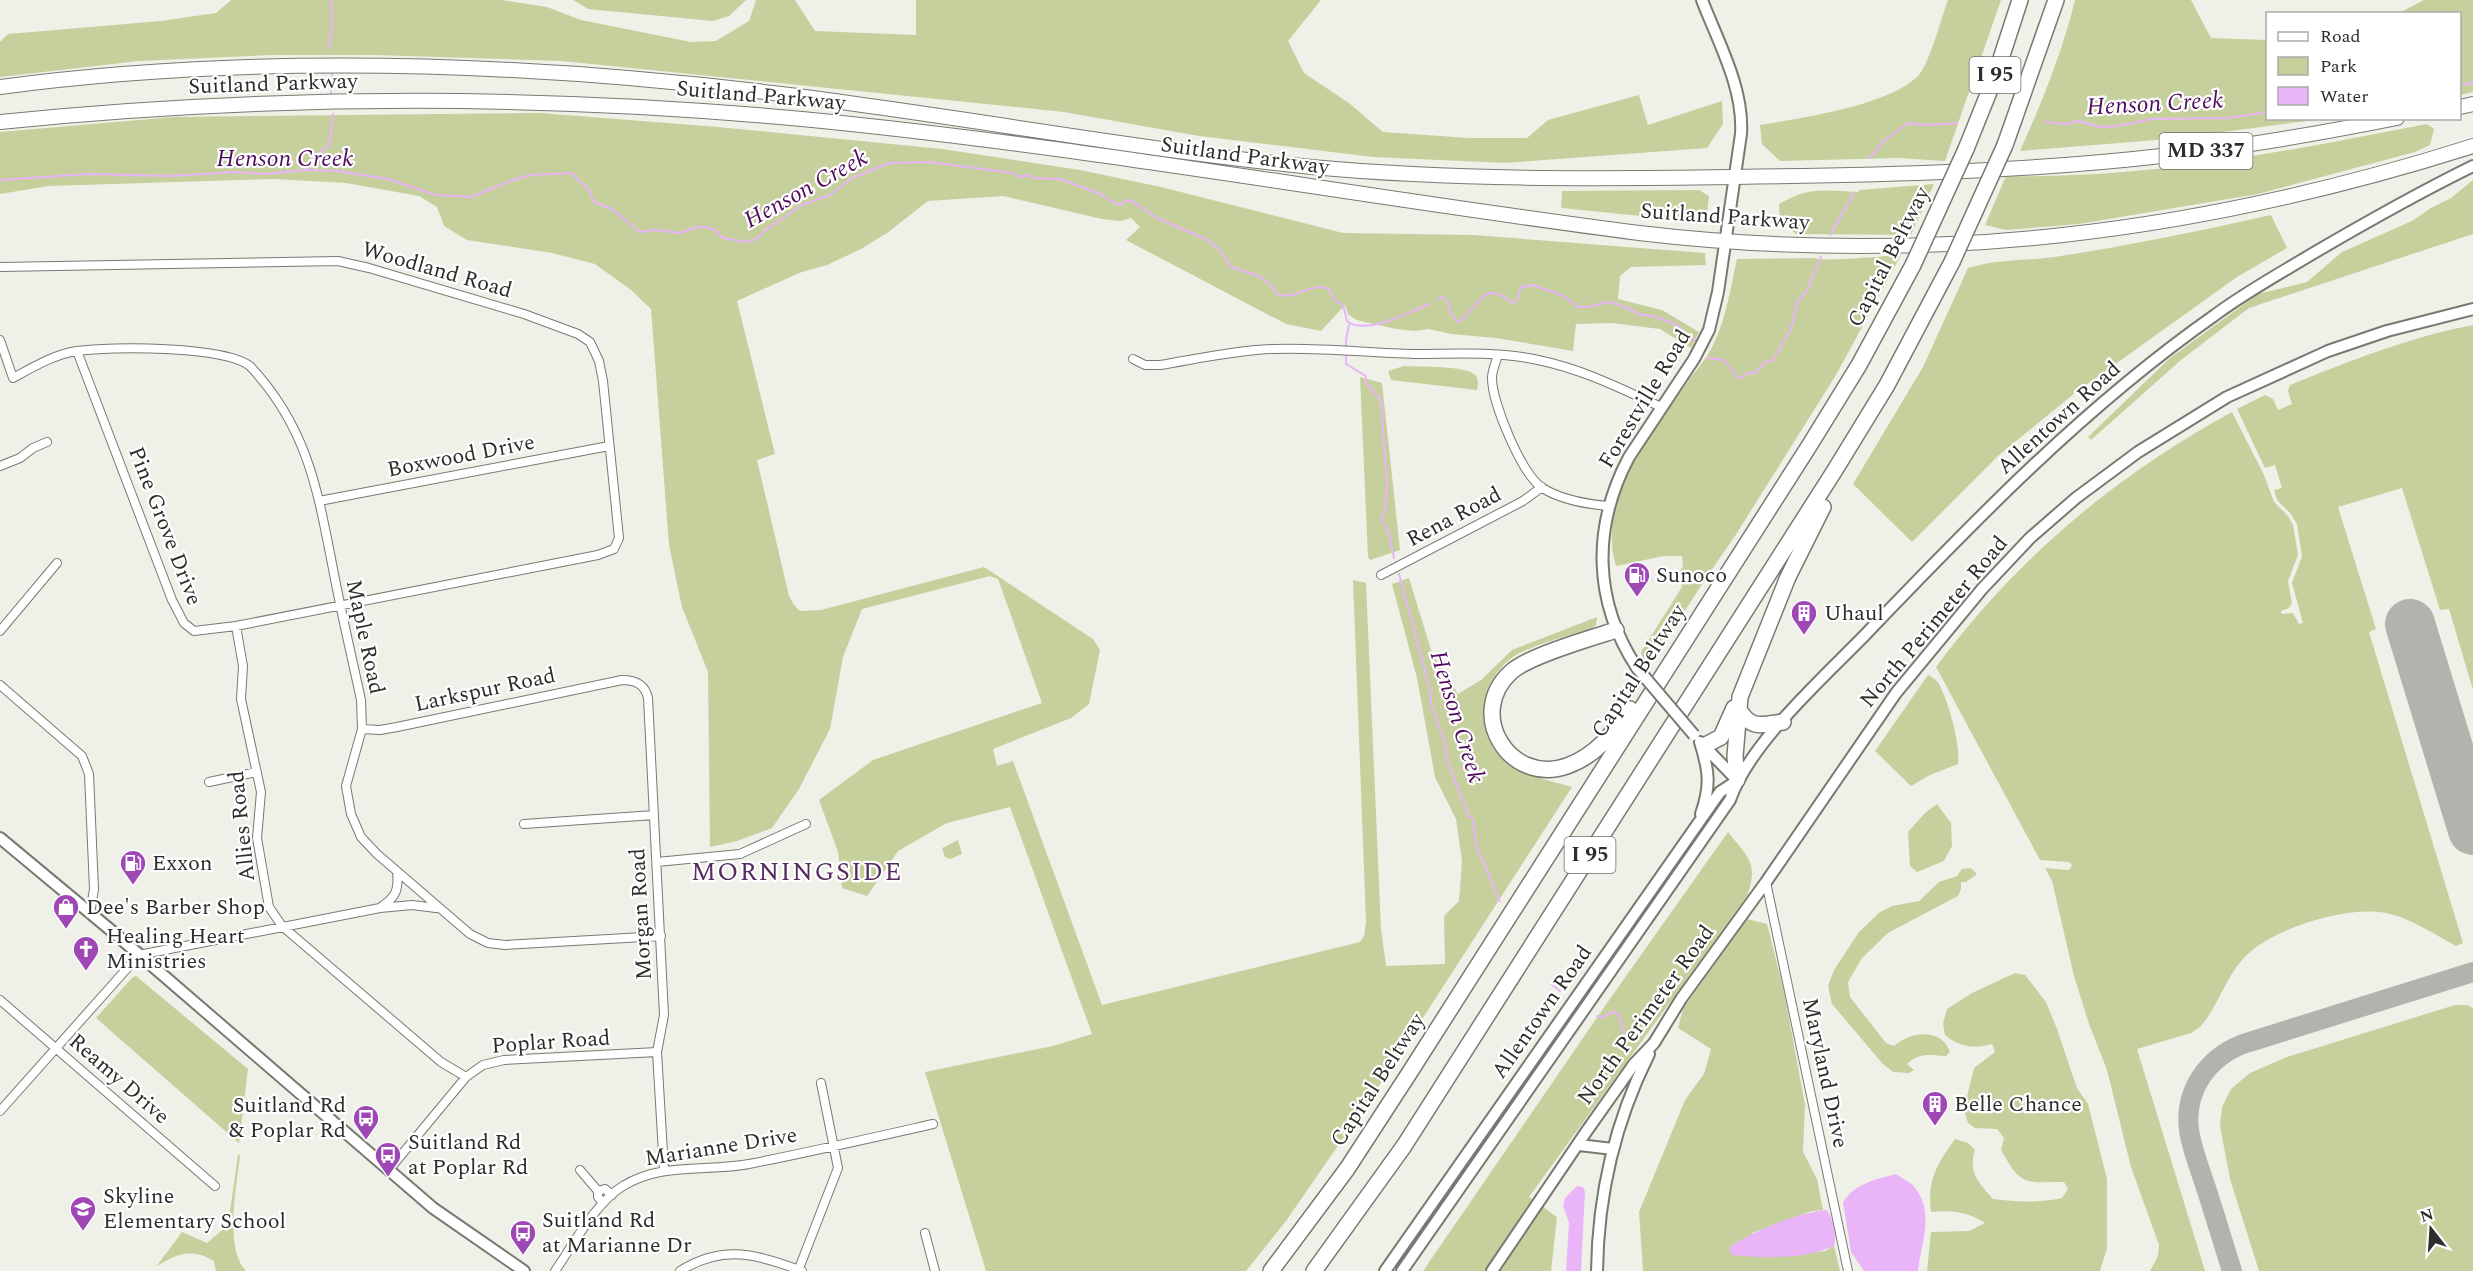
<svg xmlns="http://www.w3.org/2000/svg" width="2473" height="1271" font-family="Spectral,serif">
<style>
.green{fill:#c6d09d}
.water{fill:#eab4f9}
.lines{fill:none;stroke-linecap:round;stroke-linejoin:round}
.stream{stroke:#eab4f9;stroke-width:2}
.taxiway{stroke:#b1b3ac;stroke-width:20}
.runway{stroke:#b1b3ac;stroke-width:50}
.minor-casing{stroke:#787a72;stroke-width:10}
.tertiary-casing{stroke:#787a72;stroke-width:14}
.secondary-casing{stroke:#787a72;stroke-width:14}
.trunk-casing{stroke:#787a72;stroke-width:16}
.motorway-casing{stroke:#787a72;stroke-width:18}
.minor{stroke:#fff;stroke-width:8}
.tertiary{stroke:#fff;stroke-width:10}
.secondary{stroke:#fff;stroke-width:10}
.trunk{stroke:#fff;stroke-width:14}
.motorway{stroke:#fff;stroke-width:15}
.secondary-bridge-casing{stroke:#787a72;stroke-width:14;stroke-linecap:butt}
.motorway-bridge-casing{stroke:#787a72;stroke-width:18;stroke-linecap:butt}
.secondary-bridge{stroke:#fff;stroke-width:10}
.motorway-bridge{stroke:#fff;stroke-width:15}
.labels{text-anchor:middle;dominant-baseline:central;stroke-width:4.5;stroke-linejoin:round;paint-order:stroke}
.shield{fill:#fff;stroke:#6c6d6b;stroke-width:1.5}
.shield-label{font-size:21px;font-weight:bold;fill:#2d2e2b}
.street-label{font-size:22px;fill:#2d2e2b;stroke:#fff}
.poi-label{font-size:22px;fill:#2d2e2b;stroke:#fff;text-anchor:start}
.water-label{font-size:24px;font-style:italic;fill:#4f0c5e;stroke:#fff}
.quarter-label{font-size:26px;letter-spacing:1.5px;fill:#552b60;stroke:#fff}
</style>
<rect width="100%" height="100%" fill="#eff1e8"/>
<path class="green" d="M231,0H502L547,7L581,20L691,42L716,41L749,21L756,0H795L815,31L916,35V0H1321L1288,41L1304,73L1349,103L1383,132L1469,138H1527L1548,120L1639,95L1648,125L1722,101L1723,124L1707,148L1505,163L1373,157L1199,136L1064,112L562,61L373,55H272L139,61L0,77V42L8,34L161,21L216,13Z
M573,0H746L729,16L713,21L588,9Z
M1948,0H2001L1945,161L1898,158L1780,161L1762,144L1760,125C1801,118 1886,106 1917,77C1928,68 1942,16 1948,0Z
M2075,0H2191L2211,38L2267,40L2268,118L2322,119L2169,139L2020,151C2042,102 2062,53 2075,0Z
M2424,0H2473V92L2460,95V14L2399,13Z
M540,113L718,127L942,149L1080,170L1161,187L1343,233L1474,235L1705,253L1706,265L1631,267L1620,276L1618,299L1662,310L1699,332L1691,348L1660,329L1612,323L1576,324L1573,351L1496,338L1451,334L1429,329L1414,331L1396,329L1356,320L1348,314L1345,305L1321,331L1286,324L1126,240L1140,227L1131,218L1121,221L1102,219L1003,196L928,201L887,233L861,249L827,265L799,273L737,301L775,454L757,460L789,596L794,605L800,611L821,610L984,567L1093,639L1100,650L1089,704L1071,718L993,749L997,766L1013,761L1102,1005L1360,942L1364,936L1366,922L1353,580L1366,583L1381,929L1386,966L1445,964L1444,916L1459,901L1462,861L1456,819L1435,777L1417,678L1392,584L1409,578L1432,653L1458,694L1481,680L1512,650L1597,617L1596,625L1591,629C1569,636 1531,645 1513,657C1476,683 1472,740 1511,766C1528,777 1553,781 1572,787L1375,1092L1286,1221L1246,1271H986L925,1072L1053,1046L1092,1034L1010,807L947,823L898,851L867,896L842,888L838,852L819,800L873,760L1042,703L998,579L990,576L862,609L843,657L830,729L799,789L772,828L737,841L710,847L708,672L682,607L669,545L651,309L631,290L595,264L552,253L467,240L444,226L437,207L419,196L346,183L274,179L49,186L0,194V132L173,117Z
M2427,124L2434,129L2430,145L2415,152L2258,194L2079,224L2006,230L1985,225L2006,176C2149,179 2288,151 2427,124Z
M2473,180V234L2249,308L2181,360L2091,440L2088,437L2170,358L2258,294L2307,282L2342,252L2412,221L2431,208L2451,198Z
M1934,184L1911,235L1796,234L1780,220L1779,204C1810,186 1825,191 1858,192L1860,190Z
M1699,190L1709,196L1707,213L1700,222L1561,208L1562,191Z
M2271,215L2287,248L2237,277L2075,393L1999,455L1912,542L1853,484L1923,367L1968,268C1996,259 2025,261 2054,257C2127,246 2199,231 2271,215Z
M1901,255L1836,375L1735,536L1706,578L1647,670L1641,652L1682,587L1678,572L1683,567L1682,556H1664L1616,566C1595,497 1655,431 1691,377C1699,367 1709,355 1714,343C1726,318 1731,286 1737,259L1813,258C1823,262 1886,256 1901,255Z
M2473,325V690L2449,609L2440,610L2402,488L2338,507L2376,629L2369,632L2463,943L2456,946C2434,934 2410,918 2386,913C2347,905 2268,929 2242,960C2225,979 2218,1006 2201,1026L2191,1033L2137,1049L2205,1271H2150L2158,1256L2159,1245L2131,1167L2107,1070L2089,1024L2074,976L2052,881L2045,868L2067,870L2070,869L2072,865L2069,862L2040,860L1936,667C2015,560 2116,475 2232,412L2264,475L2274,502L2288,516L2293,525L2298,555L2288,581L2292,603L2289,608L2281,611L2282,614L2293,613L2299,624L2303,623L2292,583L2302,556L2297,524L2291,514L2277,500L2274,490L2282,488L2275,465L2265,468L2237,409L2265,395L2273,399L2278,410L2292,404L2288,391L2290,385C2350,361 2409,337 2473,325Z
M1404,366C1418,367 1469,365 1476,376C1479,381 1478,385 1477,390L1391,380L1388,371Z
M1360,377L1382,383L1400,550L1370,560L1368,557Z
M1928,675C1932,677 1937,680 1939,684C1948,701 1961,745 1958,764L1930,775L1911,786L1875,751Z
M1937,804L1951,823L1952,846L1944,861L1917,872L1910,866L1908,832L1925,813Z
M1728,832C1748,857 1759,863 1747,896L1529,1197L1557,1217L1551,1271H1423L1607,1003Z
M958,840L962,854L950,859L945,857L942,848Z
M1971,868L1977,874L1966,882H1961V889L1958,896L1888,933L1862,958L1848,982L1850,997L1886,1043L1894,1046C1910,1032 1941,1027 1950,1052L1946,1056C1930,1055 1920,1052 1907,1064L1914,1070L1909,1073L1893,1072L1882,1063L1832,1004L1828,986L1834,970L1859,932L1880,912L1892,906L1919,901L1939,882L1957,876L1962,869Z
M1747,919L1767,924L1784,991L1805,1105L1803,1152L1817,1179L1823,1210L1812,1211L1752,1233L1787,1255L1825,1251L1834,1246L1840,1271H1643L1639,1212L1685,1100L1704,1074L1711,1049L1678,1028L1683,1009Z
M2015,973L2025,975L2046,1002L2057,1029L2077,1088L2088,1104L2107,1179V1248L2100,1271H1927L1931,1232L1969,1231L1985,1223C1969,1212 1950,1210 1931,1212C1927,1180 1937,1164 1955,1139L1968,1143L1975,1150C1968,1173 1978,1182 1993,1199C2017,1202 2038,1203 2062,1198L2068,1189L2064,1182C2024,1182 2022,1187 2001,1150L2004,1138L1997,1129L1975,1128L1968,1123L1964,1109L1974,1068L1995,1052L1992,1044C1974,1049 1959,1047 1945,1035L1943,1023L1947,1009L1972,993Z
M136,976L248,1069L239,1143L96,1018L132,978Z
M2455,1005H2467L2473,1008V1271H2259L2230,1179L2220,1126L2222,1107L2231,1089L2250,1073L2287,1057Z
M238,1155H240C237,1184 224,1249 246,1271H216L214,1261C193,1248 176,1253 156,1267L182,1232L207,1243L228,1225Z"/>
<path class="water" d="M1896,1174C1901,1178 1911,1182 1915,1188C1935,1213 1921,1243 1918,1271H1864L1851,1252L1843,1202C1856,1183 1874,1180 1896,1174Z
M1577,1186L1583,1187L1585,1192L1581,1271H1566L1569,1223L1563,1206L1565,1198Z
M1827,1210C1833,1220 1837,1235 1834,1246C1803,1260 1765,1258 1732,1255L1729,1248C1748,1233 1802,1211 1827,1210Z"/>
<g class="lines">
<path class="stream" d="M329,48L332,24L331,0
M2460,86L2473,82
M331,93L332,74
M2044,122L2067,124L2078,121L2101,127L2118,126L2152,119L2229,118L2268,112
M1870,158L1885,140L1908,123L1926,125L1957,123
M305,170L322,150L329,146L333,114
M0,180L88,174L170,176L235,172L266,174L305,170L337,171L388,179L436,195L471,197L513,180L531,175L571,173L589,190L594,202L612,209L640,232L655,230L680,233L697,227H706L715,230L723,238L746,242L756,239L764,231L802,205L830,195L852,178L889,163L929,162L1013,173L1020,177L1028,175L1033,178L1060,179L1103,195L1110,201L1121,205L1127,200L1132,201L1157,218L1206,239L1219,249L1231,267L1259,276L1269,283L1278,295C1301,299 1308,282 1329,289L1334,300L1343,305L1347,321C1365,336 1410,312 1430,304
M1830,235L1854,193
M1438,299L1442,297L1447,300L1450,312L1458,322C1471,316 1481,290 1496,293C1502,295 1507,300 1514,303L1517,299L1521,287L1532,285L1562,295L1578,307H1588L1608,302L1617,304L1642,315L1653,316L1675,324L1696,341
M1349,325L1346,340V364L1366,376L1365,382L1381,400L1387,487L1385,512L1381,520L1388,530L1394,558
M1708,358L1724,360L1739,379L1748,373H1755L1765,362L1773,360L1791,329L1797,302L1807,291L1821,257
M1399,574L1431,693V703L1445,744L1447,760L1469,816L1473,819L1476,845L1500,901
M1551,984L1560,991
M1597,1016L1602,1017L1613,1012L1619,1014L1625,1038V1052"/>
<path class="taxiway" d="M2232,1271C2223,1243 2215,1215 2206,1188C2200,1169 2192,1150 2189,1130C2184,1091 2207,1058 2243,1044L2473,972"/>
<path class="runway" d="M2410,624L2473,830"/>
<g class="minor-casing">
<path id="minor" d="M0,267L338,261L369,268L524,314L578,334L590,342L599,361L603,381L619,538L614,549L598,555L236,626L194,631L184,623L172,600L77,351
M0,340L13,378C33,367 55,354 77,351C111,346 224,346 250,366C309,429 318,493 334,574C342,616 352,658 361,700L362,729L346,786L351,814L361,837L377,854L470,934L488,943L505,945L661,936
M1498,355C1496,362 1492,370 1492,378C1492,403 1521,472 1541,487C1560,500 1586,504 1608,506
M1133,359L1145,365H1160C1197,359 1236,350 1273,349C1320,347 1368,353 1415,354C1455,354 1498,351 1538,360C1582,369 1620,388 1661,407
M0,466L20,458L33,448L47,442
M319,501L609,446
M1381,575L1523,501L1542,487
M236,626L243,666L241,699L261,792L257,838L269,907L282,926L441,1062L466,1077
M0,631L57,563
M0,685L82,756L89,774L94,889L90,914
M362,729L380,730L397,727L622,680C635,680 645,684 648,698L664,1015L657,1052L664,1170
M209,782L257,772
M524,824L654,815
M657,862L740,854L806,824
M1766,882L1848,1271
M381,907C396,897 399,890 397,872
M0,1000L215,1186
M0,1111L139,955L380,908L412,905L436,908
M580,1170L598,1191
M388,1171L466,1077L483,1065L504,1060L657,1052
M603,1203L598,1197V1191L605,1189L612,1195
M925,1233L935,1271
M555,1271C573,1245 596,1202 623,1186C662,1162 706,1172 749,1164C810,1152 871,1138 933,1124
M680,1271C723,1244 758,1254 802,1271
M798,1271L838,1168L821,1083"/>
</g>
<g class="tertiary-casing">
<path id="tertiary" d="M1579,1145L1613,1149
M1492,1271L1586,1132L1634,1064L1654,1043L1681,999L1766,882L1896,693L1982,589L2030,538L2076,498L2138,452L2227,397L2328,351L2387,331L2473,309
M1597,1271C1598,1195 1615,1122 1649,1054"/>
</g>
<g class="secondary-casing">
<path id="secondary" d="M1637,668C1593,601 1592,527 1629,457L1694,359L1709,330L1718,292L1741,134C1744,88 1718,42 1702,0
M1700,742C1709,771 1711,785 1701,814
M1702,744L1737,780
M0,838L113,932L433,1208L524,1271
M1385,1271L1720,792L1737,781
M1402,1271L1730,800C1749,744 1822,679 1864,636C1973,522 2085,406 2215,315C2246,292 2279,274 2312,254C2365,223 2418,193 2473,166"/>
</g>
<g class="trunk-casing">
<path id="trunk" d="M0,87C256,53 517,62 773,93C953,115 1132,149 1312,167C1453,180 1594,179 1735,177C1880,175 2026,172 2170,155C2247,146 2322,133 2397,118
M2460,107L2473,104
M0,122C266,95 536,94 802,119C1082,146 1360,197 1639,233C1928,267 2196,234 2473,146"/>
</g>
<g class="motorway-casing">
<path id="motorway" d="M2005,145L2056,0
M1966,149L1995,77L2020,0
M1616,630C1591,638 1528,656 1511,672C1465,714 1510,786 1567,766C1596,756 1614,732 1630,709
M1738,708C1751,730 1760,725 1783,722
M1704,746L1721,737L1734,708
M1737,780L1735,756L1740,697L1788,577L1823,507
M1271,1271L1347,1169L1410,1072L1811,443L1859,365L1913,265
M1314,1271L1404,1146L1835,470L1887,385L1952,262"/>
</g>
<use href="#minor" class="minor"/>
<use href="#tertiary" class="tertiary"/>
<use href="#secondary" class="secondary"/>
<use href="#trunk" class="trunk"/>
<use href="#motorway" class="motorway"/>
<g class="secondary-bridge-casing">
<path id="secondary-bridge" d="M1637,668L1694,735"/>
</g>
<g class="motorway-bridge-casing">
<path id="motorway-bridge" d="M1952,262L2005,145
M1913,265L1966,149"/>
</g>
<use href="#secondary-bridge" class="secondary-bridge"/>
<use href="#motorway-bridge" class="motorway-bridge"/>
</g>
<defs>
<g id="fuel-pin" transform="scale(1.35)"><path d="M0 17L-7.5 6A9.5 9.5 0 1 1 7.5 6Z" fill="#9f48b5" stroke="#fff"/><path d="M-5.5-6h7V0h2V4h1.3V-2.5L3-4.5l.8-.8L6-3V5H2.5V1h-1V6h-7ZM-4.2-4.7v3.2H.2V-4.7Z" fill="#fff"/></g>
<g id="building-pin" transform="scale(1.35)"><path d="M0 17L-7.5 6A9.5 9.5 0 1 1 7.5 6Z" fill="#9f48b5" stroke="#fff"/><path d="M-4-6H4V6H1V3H-1V6H-4ZM-2.5-4.3h1.7v1.8h-1.7ZM.8-4.3h1.7v1.8H.8ZM-2.5-1h1.7V.8h-1.7ZM.8-1h1.7V.8H.8Z" fill="#fff"/></g>
<g id="shop-pin" transform="scale(1.35)"><path d="M0 17L-7.5 6A9.5 9.5 0 1 1 7.5 6Z" fill="#9f48b5" stroke="#fff"/><path d="M-5-2.5h2.3a2.7 3.5 0 0 1 5.4 0H5L5.5 6h-11ZM-1.5-2.5h3a1.5 2.3 0 0 0-3 0Z" fill="#fff"/></g>
<g id="church-pin" transform="scale(1.35)"><path d="M0 17L-7.5 6A9.5 9.5 0 1 1 7.5 6Z" fill="#9f48b5" stroke="#fff"/><path d="M-1.2-6h2.4v3.5h3.3v2.4h-3.3V6h-2.4V-.1h-3.3v-2.4h3.3Z" fill="#fff"/></g>
<g id="bus-pin" transform="scale(1.35)"><path d="M0 17L-7.5 6A9.5 9.5 0 1 1 7.5 6Z" fill="#9f48b5" stroke="#fff"/><path d="M-5-6H5V4H4V6H2V4H-2V6H-4V4H-5ZM-3.5-4V0h7V-4ZM-3.5 1.2v1.5H-2V1.2ZM2 1.2v1.5H3.5V1.2Z" fill="#fff"/></g>
<g id="school-pin" transform="scale(1.35)"><path d="M0 17L-7.5 6A9.5 9.5 0 1 1 7.5 6Z" fill="#9f48b5" stroke="#fff"/><path d="M0-5L7-2L0 1L-7-2ZM-4 1L0 2.5L4 1V4Q0 6-4 4Z" fill="#fff"/></g>
</defs>
<g fill-rule="evenodd">
<use href="#fuel-pin" x="1637" y="575"/>
<use href="#building-pin" x="1804" y="613"/>
<use href="#fuel-pin" x="133" y="863"/>
<use href="#shop-pin" x="66" y="907"/>
<use href="#church-pin" x="86" y="949"/>
<use href="#building-pin" x="1935" y="1104"/>
<use href="#bus-pin" x="366" y="1118"/>
<use href="#bus-pin" x="388" y="1155"/>
<use href="#school-pin" x="83" y="1209"/>
<use href="#bus-pin" x="523" y="1233"/>
</g>
<g class="labels">
<g class="shield">
<rect x="1969.5" y="57" width="51" height="36" rx="4.5"/>
<rect x="2159.5" y="133" width="93" height="36" rx="4.5"/>
<rect x="1564.5" y="837" width="51" height="36" rx="4.5"/>
</g>
<g class="shield-label">
<text x="1995" y="75">I 95</text>
<text x="2206" y="151">MD 337</text>
<text x="1590" y="855">I 95</text>
</g>
<g class="street-label">
<text transform="translate(273 84) rotate(-2)">Suitland Parkway</text>
<text transform="translate(761 96) rotate(5)">Suitland Parkway</text>
<text transform="translate(1245 156) rotate(8)">Suitland Parkway</text>
<text transform="translate(1725 217) rotate(4)">Suitland Parkway</text>
<text transform="translate(1889 257) rotate(-63)">Capital Beltway</text>
<text transform="translate(437 270) rotate(16)">Woodland Road</text>
<text transform="translate(1645 399) rotate(-59)">Forestville Road</text>
<text transform="translate(2059 418) rotate(-42)">Allentown Road</text>
<text transform="translate(461 456) rotate(-11)">Boxwood Drive</text>
<text transform="translate(1454 517) rotate(-28)">Rena Road</text>
<text transform="translate(165 526) rotate(69)">Pine Grove Drive</text>
<text transform="translate(1934 622) rotate(-50)">North Perimeter Road</text>
<text transform="translate(365 637) rotate(78)">Maple Road</text>
<text transform="translate(1639 671) rotate(-57)">Capital Beltway</text>
<text transform="translate(485 690) rotate(-12)">Larkspur Road</text>
<text transform="translate(242 826) rotate(-96)">Allies Road</text>
<text transform="translate(641 914) rotate(-93)">Morgan Road</text>
<text transform="translate(1542 1012) rotate(-55)">Allentown Road</text>
<text transform="translate(1646 1015) rotate(-54)">North Perimeter Road</text>
<text transform="translate(551 1042) rotate(-4)">Poplar Road</text>
<text transform="translate(1825 1073) rotate(78)">Maryland Drive</text>
<text transform="translate(119 1079) rotate(41)">Reamy Drive</text>
<text transform="translate(1378 1080) rotate(-57)">Capital Beltway</text>
<text transform="translate(721 1147) rotate(-9)">Marianne Drive</text>
</g>
<g class="poi-label">
<text x="1656" y="575">Sunoco</text>
<text x="1824" y="613">Uhaul</text>
<text x="152" y="863">Exxon</text>
<text x="86" y="907">Dee's Barber Shop</text>
<text x="106" y="936">Healing Heart<tspan x="106" dy="25">Ministries</tspan></text>
<text x="1954" y="1104">Belle Chance</text>
<text x="346" y="1105" text-anchor="end">Suitland Rd<tspan x="346" dy="25">&amp; Poplar Rd</tspan></text>
<text x="408" y="1142">Suitland Rd<tspan x="408" dy="25">at Poplar Rd</tspan></text>
<text x="103" y="1196">Skyline<tspan x="103" dy="25">Elementary School</tspan></text>
<text x="542" y="1220">Suitland Rd<tspan x="542" dy="25">at Marianne Dr</tspan></text>
</g>
<g class="water-label">
<text transform="translate(2155 104) rotate(-3)">Henson Creek</text>
<text x="285" y="159">Henson Creek</text>
<text transform="translate(806 189) rotate(-29)">Henson Creek</text>
<text transform="translate(1457 717) rotate(73)">Henson Creek</text>
</g>
<g class="quarter-label">
<text x="797" y="872">MORNINGSIDE</text>
</g>
</g>
<rect x="2266" y="12" width="195" height="108" fill="#ffffff" stroke="#ababaa" stroke-width="1.5"/>
<rect x="2278" y="32" width="30" height="9" fill="#ffffff" stroke="#ababaa" stroke-width="1.5"/>
<text x="2320" y="42" font-size="18" fill="#2d2e2b">Road</text>
<rect x="2278" y="57" width="30" height="18" fill="#c6d09d" stroke="#ababaa" stroke-width="1.5"/>
<text x="2320" y="72" font-size="18" fill="#2d2e2b">Park</text>
<rect x="2278" y="87" width="30" height="18" fill="#eab4f9" stroke="#ababaa" stroke-width="1.5"/>
<text x="2320" y="102" font-size="18" fill="#2d2e2b">Water</text>
<g transform="translate(2431 1229) rotate(343)" stroke="#ffffff" stroke-width="4.5" paint-order="stroke">
<path d="M0-4.5L10 22L0 15L-10 22Z" fill="#2d2e2b"/>
<text y="-9" font-size="16" font-weight="bold" text-anchor="middle" fill="#2d2e2b">N</text>
</g>
</svg>
